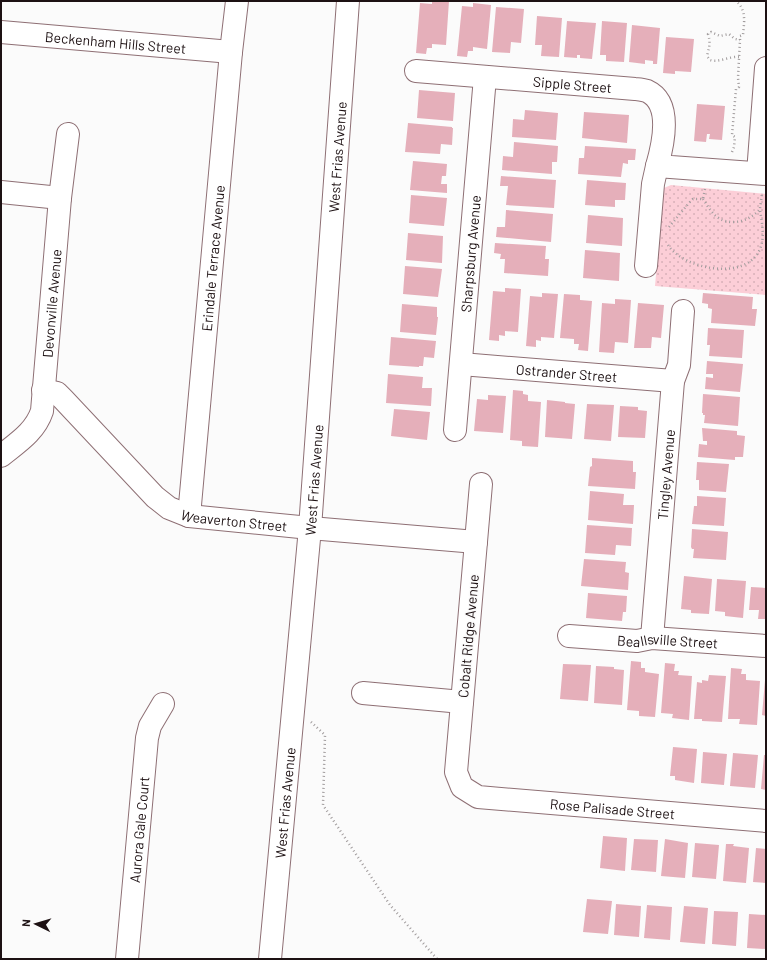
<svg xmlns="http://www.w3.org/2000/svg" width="767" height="960" font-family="Barlow,sans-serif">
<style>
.park{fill:url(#park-dots)}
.building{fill:#e5afba}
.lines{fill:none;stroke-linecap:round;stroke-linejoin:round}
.minor-casing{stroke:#8e6f74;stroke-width:24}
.path{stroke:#a19c9d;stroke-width:2.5;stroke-dasharray:1 3;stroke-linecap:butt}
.minor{stroke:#fff;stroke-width:22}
.labels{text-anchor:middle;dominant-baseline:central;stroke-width:3;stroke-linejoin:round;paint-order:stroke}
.street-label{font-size:14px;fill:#1d1113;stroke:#fbfbfb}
</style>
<defs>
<pattern id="park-dots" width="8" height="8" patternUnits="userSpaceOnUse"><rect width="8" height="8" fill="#fcced7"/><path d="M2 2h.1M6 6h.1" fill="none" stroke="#d8b0b8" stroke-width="1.8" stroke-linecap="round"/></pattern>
</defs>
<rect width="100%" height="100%" fill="#fbfbfb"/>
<path class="park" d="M671,185L766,194V295L655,286L663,193L664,188Z"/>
<path class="building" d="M432,1H449L446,45L432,44V48H427L426,54L416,53L420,3L432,4Z
M473,3L491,5L487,49L473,47V51H468L467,57L457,56L462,6L473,7Z
M496,7L524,9L521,43L511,42L510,53L492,52Z
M537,16L562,18L559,57L541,56L542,45H535Z
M567,21L596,23L592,59L580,58V55H577V58L564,57Z
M602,21L627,23L624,62L606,61V55H600Z
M632,25L660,28L657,64H653V61L645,60V64L629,62Z
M666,37L694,39L691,72L675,71V74L663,73Z
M419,90L455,93L453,121L417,118Z
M697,104L725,106L722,140L709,139L710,134H707L706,142L694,141Z
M525,110L558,113L556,140L512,137L513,119L524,120Z
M584,112L629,115L627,143L582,138Z
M408,123L452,127V128H453L452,145L441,144L440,154L405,152Z
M514,142L558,146L557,162H552V174L502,170L503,156L513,157Z
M585,146L636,149L635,160H628V164L623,163L621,177L578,174L579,158H584Z
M413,161L447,164L446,176H442L441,184H447V193L410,190Z
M501,176L556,180L554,208L506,205L508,186H500Z
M587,180L626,183L625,200H615V207L585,205Z
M411,195L447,198L444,226L409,223Z
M506,210L553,214L551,242L496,237L497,227H505Z
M588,215L623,218L622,246L586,243Z
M408,233L443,236L442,263L406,260Z
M495,243L546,246L545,259H549L548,276L504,273L505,259H500L501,254L494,253Z
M585,250L620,253L619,281L583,278Z
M405,266L442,269L438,297L403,294Z
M505,288L521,289L518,332L505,331V336L499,335V341L489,340L493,291L505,292Z
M542,293L558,294L554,338L541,337V341L536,340V347L526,346L530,296L542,297Z
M703,293L753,297L752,309H757L755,326L711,323L712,309L708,308V304L702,303Z
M564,294L580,295V300L592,301L588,351L578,350L579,344H574V339L560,338Z
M615,299L631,300L628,343L615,342L614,353L599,352L602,303L615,304Z
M638,303L664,305L661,338L652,337L651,348H634Z
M402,304L437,307V317H438L436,335L400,332Z
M708,328L744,330L742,358L709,356L710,345H707Z
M391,337L436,341L434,358L424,357L423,366H419V367L389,365Z
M707,361L743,364L740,392L705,389L706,377L713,378V374H706Z
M388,374L423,377L422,388H432L431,406L386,403Z
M513,390L523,391V394L528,395V401L541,402L538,447L522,446V441L510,440Z
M703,394L740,397L738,426L704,423L705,415H703V413H702Z
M488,395L506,396L503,433L474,431L477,399L488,400Z
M547,400L565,402V403L575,404L572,439L545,437Z
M587,404L614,405L611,441L584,439Z
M620,406L638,407V410L647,411L645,438L618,437Z
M394,409L430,412L427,440L391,436Z
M702,428L737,431V435L745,436L743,457H735V460L698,457L699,444L707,445V441H703Z
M592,458L633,461V472H636L635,489L588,486L590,467L592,466Z
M697,462L729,464L726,492L699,490V480H696Z
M590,491L624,494L623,505H634L633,524L588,520Z
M697,496L726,498L724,526L692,524L694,506H697Z
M587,525L632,528L631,546L616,545L615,555L585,553Z
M692,529L728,532L726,560L693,558L694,549H692L691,547Z
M584,559L626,562L625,572L629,573L628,590L581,586Z
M684,576L712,579L709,614L691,613V610L681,609Z
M717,579L746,581L743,618L725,616V612L715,611Z
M751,587L766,588V619H758L759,610H749Z
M588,593L627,596L626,612H623L622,621L586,618Z
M631,661L641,662V668H645V672L659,674L655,717L639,716V711L627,710Z
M665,663L675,664L674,671H679L678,675L692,676L689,720L672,718L673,714L661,713Z
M563,664L591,665L588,701L560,699Z
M596,666L614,667V669L624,670L622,705L594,703Z
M731,668L742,669L741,674H746V680L760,681L757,725L739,724L740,719H728Z
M709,675L726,676L722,722L702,721V719H694L697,682L702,683V680L708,681Z
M765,680H766V716L762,715Z
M673,747L697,749L694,783L675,780V776H670Z
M703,752L727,754L724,785L701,783Z
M733,753L758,755L755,788L730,786Z
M764,755H766V790L761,789Z
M603,836L627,838L625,871L600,868Z
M634,839L658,840L656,872L631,870Z
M665,839L688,843L685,878L661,876Z
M695,843L719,845L716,879L692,877Z
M726,844H734L733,846L749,848L746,883L723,881Z
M756,848L766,849V883L753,882Z
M587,899L612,901L608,934L583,932Z
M616,904L641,906L639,937L614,935Z
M647,905L672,907L670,940L644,938Z
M684,906L708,908L705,944L680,942Z
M714,911L738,912L736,946L712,944Z
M749,914L766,915V949L747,948Z"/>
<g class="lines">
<g class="minor-casing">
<g id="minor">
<path id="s1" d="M1,32L231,52"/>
<path id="s2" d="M416,71L635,89C639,89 643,90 647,91C673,103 663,145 657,166L766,174"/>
<path d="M758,173L766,68"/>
<path d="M1,192L60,198"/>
<path d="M646,266L653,184L657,166"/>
<path id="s3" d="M461,364L673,381"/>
<path id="s4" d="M43,390L57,393L63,399L155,497L169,508L189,516L310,528L476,542"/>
<path id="s5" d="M455,430L485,77"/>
<path id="s6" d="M1,456C17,443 35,432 42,411L60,198L68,134"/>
<path id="s7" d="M481,484L456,772L462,787L478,797L766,821"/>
<path id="s8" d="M189,516L231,52L237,1"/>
<path id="s9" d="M569,636L637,641L652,638L766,646"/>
<path id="s10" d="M652,638L673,381L679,365L683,311"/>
<path d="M363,693L462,702"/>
<path id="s11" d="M127,959L147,738L150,726L163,704"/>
<path id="s12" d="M270,959L310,528L348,1"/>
</g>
</g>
<path class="path" d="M739,57C730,56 718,63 710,60L707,56C709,48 711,43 708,34L711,32L720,36L729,34L735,39L740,40
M732,152L734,147L735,137L732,135L736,89L739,87L738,78L740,40V36L743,35C744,23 747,10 736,1
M703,199C707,205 711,212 717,217C731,227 750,221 760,209
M669,227L689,203L693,199H703L705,189
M668,245C683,269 746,282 760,249C765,237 762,223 760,210C760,205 762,198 762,192
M311,722L325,735L323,805L390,905L437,959"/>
<use href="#minor" class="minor"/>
</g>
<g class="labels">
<g class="street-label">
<text stroke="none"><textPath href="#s1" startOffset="115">Beckenham Hills Street</textPath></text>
<text stroke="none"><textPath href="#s2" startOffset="157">Sipple Street</textPath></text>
<text stroke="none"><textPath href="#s12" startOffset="805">West Frias Avenue</textPath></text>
<text stroke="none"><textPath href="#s5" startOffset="177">Sharpsburg Avenue</textPath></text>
<text stroke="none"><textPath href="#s8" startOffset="259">Erindale Terrace Avenue</textPath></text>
<text stroke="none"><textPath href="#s6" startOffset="170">Devonville Avenue</textPath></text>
<text stroke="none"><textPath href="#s3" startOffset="106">Ostrander Street</textPath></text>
<text stroke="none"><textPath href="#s10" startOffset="164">Tingley Avenue</textPath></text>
<text stroke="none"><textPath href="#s12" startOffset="481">West Frias Avenue</textPath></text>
<text stroke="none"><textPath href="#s4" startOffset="242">Weaverton Street</textPath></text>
<text transform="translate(468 636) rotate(-85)">Cobalt Ridge Avenue</text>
<text stroke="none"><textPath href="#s9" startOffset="99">Beallsville Street</textPath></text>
<text stroke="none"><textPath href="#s12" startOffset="157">West Frias Avenue</textPath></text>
<text stroke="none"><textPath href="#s7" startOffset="459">Rose Palisade Street</textPath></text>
<text stroke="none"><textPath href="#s11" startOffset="130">Aurora Gale Court</textPath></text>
</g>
</g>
<rect width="767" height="960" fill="none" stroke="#1d1113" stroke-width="4"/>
<g transform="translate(36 924) rotate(275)" stroke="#fbfbfb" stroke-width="3" paint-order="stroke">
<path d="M0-3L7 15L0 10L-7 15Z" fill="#1d1113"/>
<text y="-6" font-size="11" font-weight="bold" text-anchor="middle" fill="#1d1113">N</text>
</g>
</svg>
